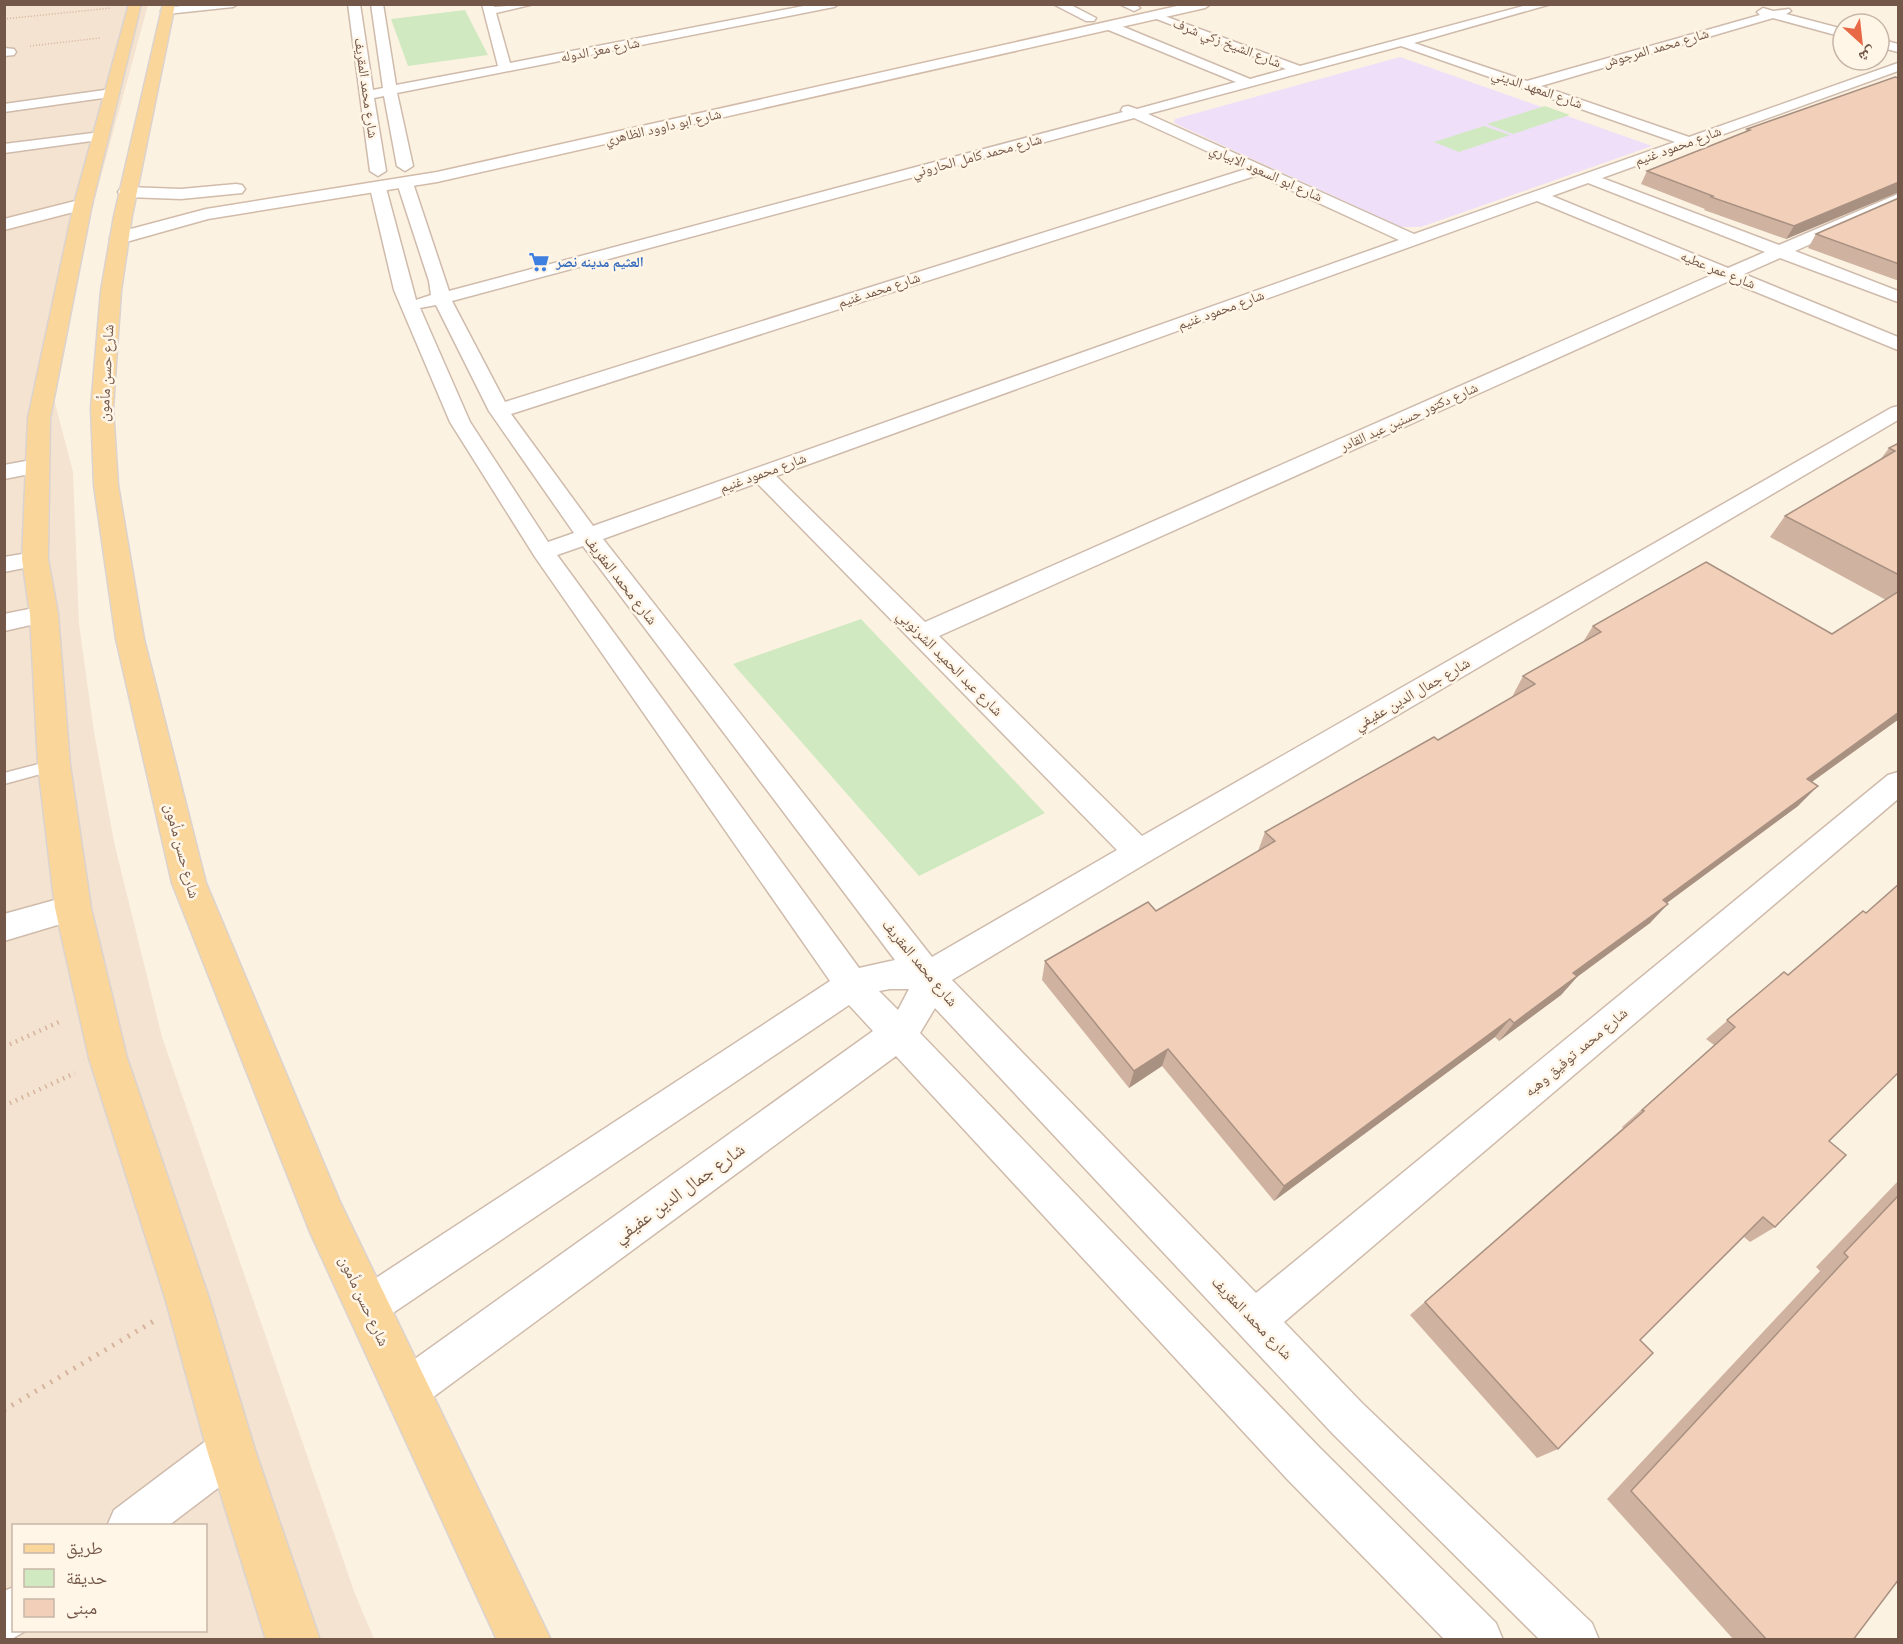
<svg xmlns="http://www.w3.org/2000/svg" width="1903" height="1644" font-family="Figtree,'Noto Naskh Arabic',sans-serif">
<style>
.residential{fill:#f4e3d0;fill-rule:evenodd}
.education{fill:#efdff8}
.green{fill:#d1e9c1}
.lines{fill:none;stroke-linecap:round;stroke-linejoin:round}
.lane-casing{stroke:#cfbbac;stroke-width:3}
.street-casing{stroke:#cfbbac;stroke-width:3}
.secondary-casing{stroke:#d2bba9;stroke-width:3}
.primary-casing{stroke:#dbd3cf;stroke-width:3}
.path-far2{stroke:#d6b39d;stroke-width:1.5;stroke-dasharray:1 2;stroke-linecap:butt}
.path-far1{stroke:#d6b39d;stroke-width:4.5;stroke-dasharray:1.5 5;stroke-linecap:butt}
.path{stroke:#d6b39d;stroke-width:5;stroke-dasharray:2 7;stroke-linecap:butt}
.lane{fill:#fff;fill-rule:evenodd}
.street{fill:#fff;fill-rule:evenodd}
.secondary{fill:#fff;fill-rule:evenodd}
.primary{fill:#fbd69a;fill-rule:evenodd}
.wall{fill:#cfb29f}
.shaded-wall{fill:#a99182}
.building{fill:#f1cfb9;stroke:#a99182;stroke-width:1.5}
.labels{text-anchor:middle;dominant-baseline:central;stroke-width:5;stroke-linejoin:round;paint-order:stroke}
.far-street-label{font-size:14px;fill:#735748;stroke:#fff6e8}
.far-shop-label{font-size:14px;font-weight:bold;fill:#366cbe;stroke:#fff6e8;text-anchor:start}
.street-label{font-size:15px;fill:#735748;stroke:#fff6e8}
.near-street-label{font-size:18px;fill:#735748;stroke:#fff6e8}
</style>
<rect width="100%" height="100%" fill="#fcf2e2"/>
<path class="residential" d="M5,5H148L89,220L55,371L54,387L55,403L73,472L79,624L94,732L114,842L162,1037L355,1594L374,1639L5,1640ZM14,1526H206V1630H14Z"/>
<path class="education" d="M1400,57L1652,146L1421,227H1401L1174,123L1175,119Z"/>
<path class="green" d="M465,10L488,55L408,66L391,19Z
M1545,106L1570,115L1513,134L1487,124Z
M1484,126L1510,135L1459,152L1434,142Z
M861,619L1045,813L919,876L733,664Z"/>
<g class="lines">
<g class="lane-casing">
<path id="lane" d="M54,760L61,765L59,769L4,784V773Z"/>
</g>
<g class="street-casing">
<path id="street" d="M195,4H238L233,7L167,14L161,11L167,8Z
M348,4H360L373,90L383,88L371,4H383L396,85L498,66L482,4H494V7L534,4L496,13L510,63L814,4H839L834,7L397,93L413,166L405,171L397,166L384,96L374,98L386,171L378,176L370,171Z
M1053,4H1069L1096,18L1094,21H1086Z
M1119,4H1135L1140,8L1134,11Z
M1531,4H1551L1414,43L1527,81L1760,15L1757,12L1763,8L1773,11L1789,9L1791,11L1786,14L1843,29V37L1773,18L1541,86L1689,137L1898,63V71L1602,178L1779,245L1898,194V205L1795,251L1898,291V302L1780,258L1744,274L1898,337V350L1729,281L939,636L1142,836L1891,408L1898,406V420L1150,861L952,980L1256,1293L1888,775L1898,772V799L1284,1322L1362,1403L1592,1623L1599,1640H1540L1332,1433L935,1008L920,1033L1320,1448L1496,1623L1503,1640H1445L1288,1480L896,1056L421,1406L406,1412L391,1406L385,1391L391,1376L873,1031L849,1005L381,1321L367,1327L353,1321L347,1307L353,1293L830,981L535,557L450,422L394,290L370,188L372,185L378,183L386,188L416,300L431,295L429,281L397,183L400,180L405,178L413,183L449,291L1123,112L1121,110L1123,107L1128,106L1137,109L1236,82L1106,29V23H1114L1250,79L1286,69L1149,16L1155,12L1159,14L1300,66ZM1401,46L1675,142L1414,234L1148,114ZM1134,118L1246,169L505,402L452,301ZM1258,175L1399,240L593,526L511,414ZM1588,183L1765,252L1728,268L1552,196ZM1537,201L1714,274L925,622L776,476ZM436,305L489,411L574,533L548,542L470,422L420,308ZM757,483L1117,850L932,957L603,539ZM583,546L895,960L859,968L557,555ZM890,989H909L898,1010L879,991Z
M1879,39L1898,44V52L1879,47Z
M4,48L14,49L16,52L14,55L4,56Z
M112,89L119,93L117,96L4,112V104Z
M101,132L108,136L106,139L4,153V144Z
M37,459L45,461L48,466L45,471L4,479V465Z
M35,552L44,554L47,559L44,564L4,572V557Z
M44,606L53,608L57,614L53,620L4,631V614Z
M73,895L84,899L89,908L84,917L4,941V914Z
M231,1428L247,1434L253,1450L247,1466L168,1526H107L114,1510L215,1434Z
M14,1587V1630H27L10,1640H4V1591Z"/>
</g>
<g class="secondary-casing">
<path id="secondary" d="M1186,4H1211L1205,8L437,182L208,219L119,244L112,242L110,238L112,234L206,209L437,172Z
M236,184L242,185L245,189L242,193L181,199L127,197L121,196L118,192L121,188L127,187L181,189Z
M83,199L89,200L92,204L89,208L4,230V219Z"/>
</g>
<g class="primary-casing">
<path id="primary" d="M129,4H141L92,204L50,418L48,559L58,614L70,765L91,908L127,1058L210,1301L255,1450L320,1640H266L207,1450L166,1301L89,1058L55,908L38,765L30,614L22,559L28,418L74,204Z
M163,4H175L132,216L121,291L113,408L118,485L144,639L206,883L340,1202L551,1640H497L310,1232L172,883L116,639L94,485L91,408L101,291L114,216Z"/>
</g>
<path class="path-far2" d="M4,19L111,8
M30,46L100,38"/>
<path class="path-far1" d="M4,1047L61,1021
M4,1106L75,1073"/>
<path class="path" d="M4,1410L154,1321"/>
<use href="#lane" class="lane"/>
<use href="#street" class="street"/>
<use href="#secondary" class="secondary"/>
<use href="#primary" class="primary"/>
</g>
<path class="wall" d="M1899,78V192L1786,239L1704,210L1705,209L1641,184L1647,171L1745,132L1747,129Z
M1899,198V281L1808,248L1816,234Z
M1899,443V719L1812,782L1798,806L1667,903L1650,923L1577,977L1561,995L1499,1041L1495,1037L1274,1201L1162,1066L1129,1088L1042,980L1045,961L1156,911L1258,851L1265,832L1438,740L1512,697L1523,676L1583,642L1593,626L1832,634L1886,600L1770,537L1785,516L1880,460L1889,448Z
M1784,972L1829,1141L1775,1227L1750,1242L1744,1237L1640,1340L1558,1449L1537,1458L1410,1315L1623,1128L1622,1127L1714,1045L1706,1039Z
M1899,1180V1579L1853,1640H1734L1607,1499L1820,1271L1816,1267Z"/>
<path class="shaded-wall" d="M1899,182V192L1786,239L1794,226Z
M1899,712V719L1788,799L1807,779Z
M1818,786L1798,806L1645,919L1663,900Z
M1668,904L1650,923L1577,977L1561,995L1499,1041L1514,1023L1573,973Z
M1510,1019L1495,1037L1274,1201L1284,1186Z
M1168,1049L1162,1066L1129,1088L1134,1071Z"/>
<path class="building" d="M1895,77L1899,78V182L1794,226L1711,197L1713,196L1647,171L1750,130L1747,129Z
M1899,198V264L1816,234Z
M1899,443V575L1785,516L1895,451L1889,448Z
M1706,562L1832,634L1899,591V712L1807,779L1818,786L1663,900L1668,904L1573,973L1577,976L1514,1023L1510,1019L1284,1186L1168,1049L1134,1071L1045,961L1148,902L1156,911L1275,841L1265,832L1434,737L1438,740L1535,684L1523,676L1601,632L1593,626Z
M1899,884V1072L1829,1141L1846,1155L1775,1227L1763,1217L1640,1340L1653,1353L1558,1449L1425,1302L1644,1111L1642,1110L1735,1027L1727,1020L1784,972L1788,975L1863,911L1866,913Z
M1899,1195V1579L1853,1640H1767L1631,1491L1848,1257L1844,1253Z"/>
<defs>
<g id="supermarket-bare" transform="scale(1.62)"><path d="M-6-5.5h2.5l.6 2H6L4.5 2H-2.5L-4.4-4H-6ZM-1.5 3.2a1.3 1.3 0 1 0 .1 0ZM3 3.2a1.3 1.3 0 1 0 .1 0Z" fill="#3f7fe0" stroke="#fff6e8" stroke-width="2.5" paint-order="stroke"/></g>
</defs>
<g fill-rule="evenodd">
<use href="#supermarket-bare" x="539" y="262"/>
</g>
<g class="labels">
<g class="far-street-label">
<text transform="translate(1227 43) rotate(21)">شارع الشيخ زكي شرف</text>
<text transform="translate(1656 48) rotate(-16)">شارع محمد المرجوش</text>
<text transform="translate(600 50) rotate(-11)">شارع معز الدوله</text>
<text transform="translate(366 88) rotate(82)">شارع محمد المقريف</text>
<text transform="translate(1537 89) rotate(19)">شارع المعهد الديني</text>
<text transform="translate(663 127) rotate(-13)">شارع ابو داوود الظاهري</text>
<text transform="translate(1678 146) rotate(-20)">شارع محمود غنيم</text>
<text transform="translate(977 156) rotate(-15)">شارع محمد كامل الحاروني</text>
<text transform="translate(1266 173) rotate(24)">شارع ابو السعود الابياري</text>
<text transform="translate(1718 270) rotate(22)">شارع عمر عطيه</text>
<text transform="translate(879 290) rotate(-18)">شارع محمد غنيم</text>
<text transform="translate(1221 310) rotate(-20)">شارع محمود غنيم</text>
<text transform="translate(1409 417) rotate(-24)">شارع دكتور حسنين عبد القادر</text>
<text transform="translate(763 473) rotate(-20)">شارع محمود غنيم</text>
</g>
<g class="far-shop-label">
<text x="556" y="262">العثيم مدينه نصر</text>
</g>
<g class="street-label">
<text transform="translate(106 373) rotate(-87)">شارع حسن مأمون</text>
<text transform="translate(621 580) rotate(52)">شارع محمد المقريف</text>
<text transform="translate(950 663) rotate(45)">شارع عبد الحميد الشرنوبي</text>
<text transform="translate(1412 694) rotate(-30)">شارع جمال الدين عفيفي</text>
<text transform="translate(182 851) rotate(75)">شارع حسن مأمون</text>
<text transform="translate(920 963) rotate(50)">شارع محمد المقريف</text>
<text transform="translate(1576 1052) rotate(-40)">شارع محمد توفيق وهبه</text>
<text transform="translate(364 1301) rotate(65)">شارع حسن مأمون</text>
<text transform="translate(1252 1318) rotate(46)">شارع محمد المقريف</text>
</g>
<g class="near-street-label">
<text transform="translate(679 1193) rotate(-36)">شارع جمال الدين عفيفي</text>
</g>
</g>
<rect width="1903" height="1644" fill="none" stroke="#735748" stroke-width="12"/>
<rect x="12" y="1524" width="195" height="108" fill="#fff6e8" stroke="#c7b6a8" stroke-width="1.5"/>
<rect x="24" y="1544" width="30" height="9" fill="#fbd69a" stroke="#c7b6a8" stroke-width="1.5"/>
<text x="66" y="1554" font-size="18" fill="#735748">طريق</text>
<rect x="24" y="1569" width="30" height="18" fill="#d1e9c1" stroke="#c7b6a8" stroke-width="1.5"/>
<text x="66" y="1584" font-size="18" fill="#735748">حديقة</text>
<rect x="24" y="1599" width="30" height="18" fill="#f1cfb9" stroke="#c7b6a8" stroke-width="1.5"/>
<text x="66" y="1614" font-size="18" fill="#735748">مبنى</text>
<g transform="translate(1861 42) rotate(153)"><circle r="28" fill="#fff6e8" stroke="#c7b6a8" stroke-width="1.5"/>
<path d="M0-4.5L10 22L0 15L-10 22Z" fill="#e76946"/>
<text y="-9" font-size="16" font-weight="bold" text-anchor="middle" fill="#735748">ش</text>
</g>
</svg>
